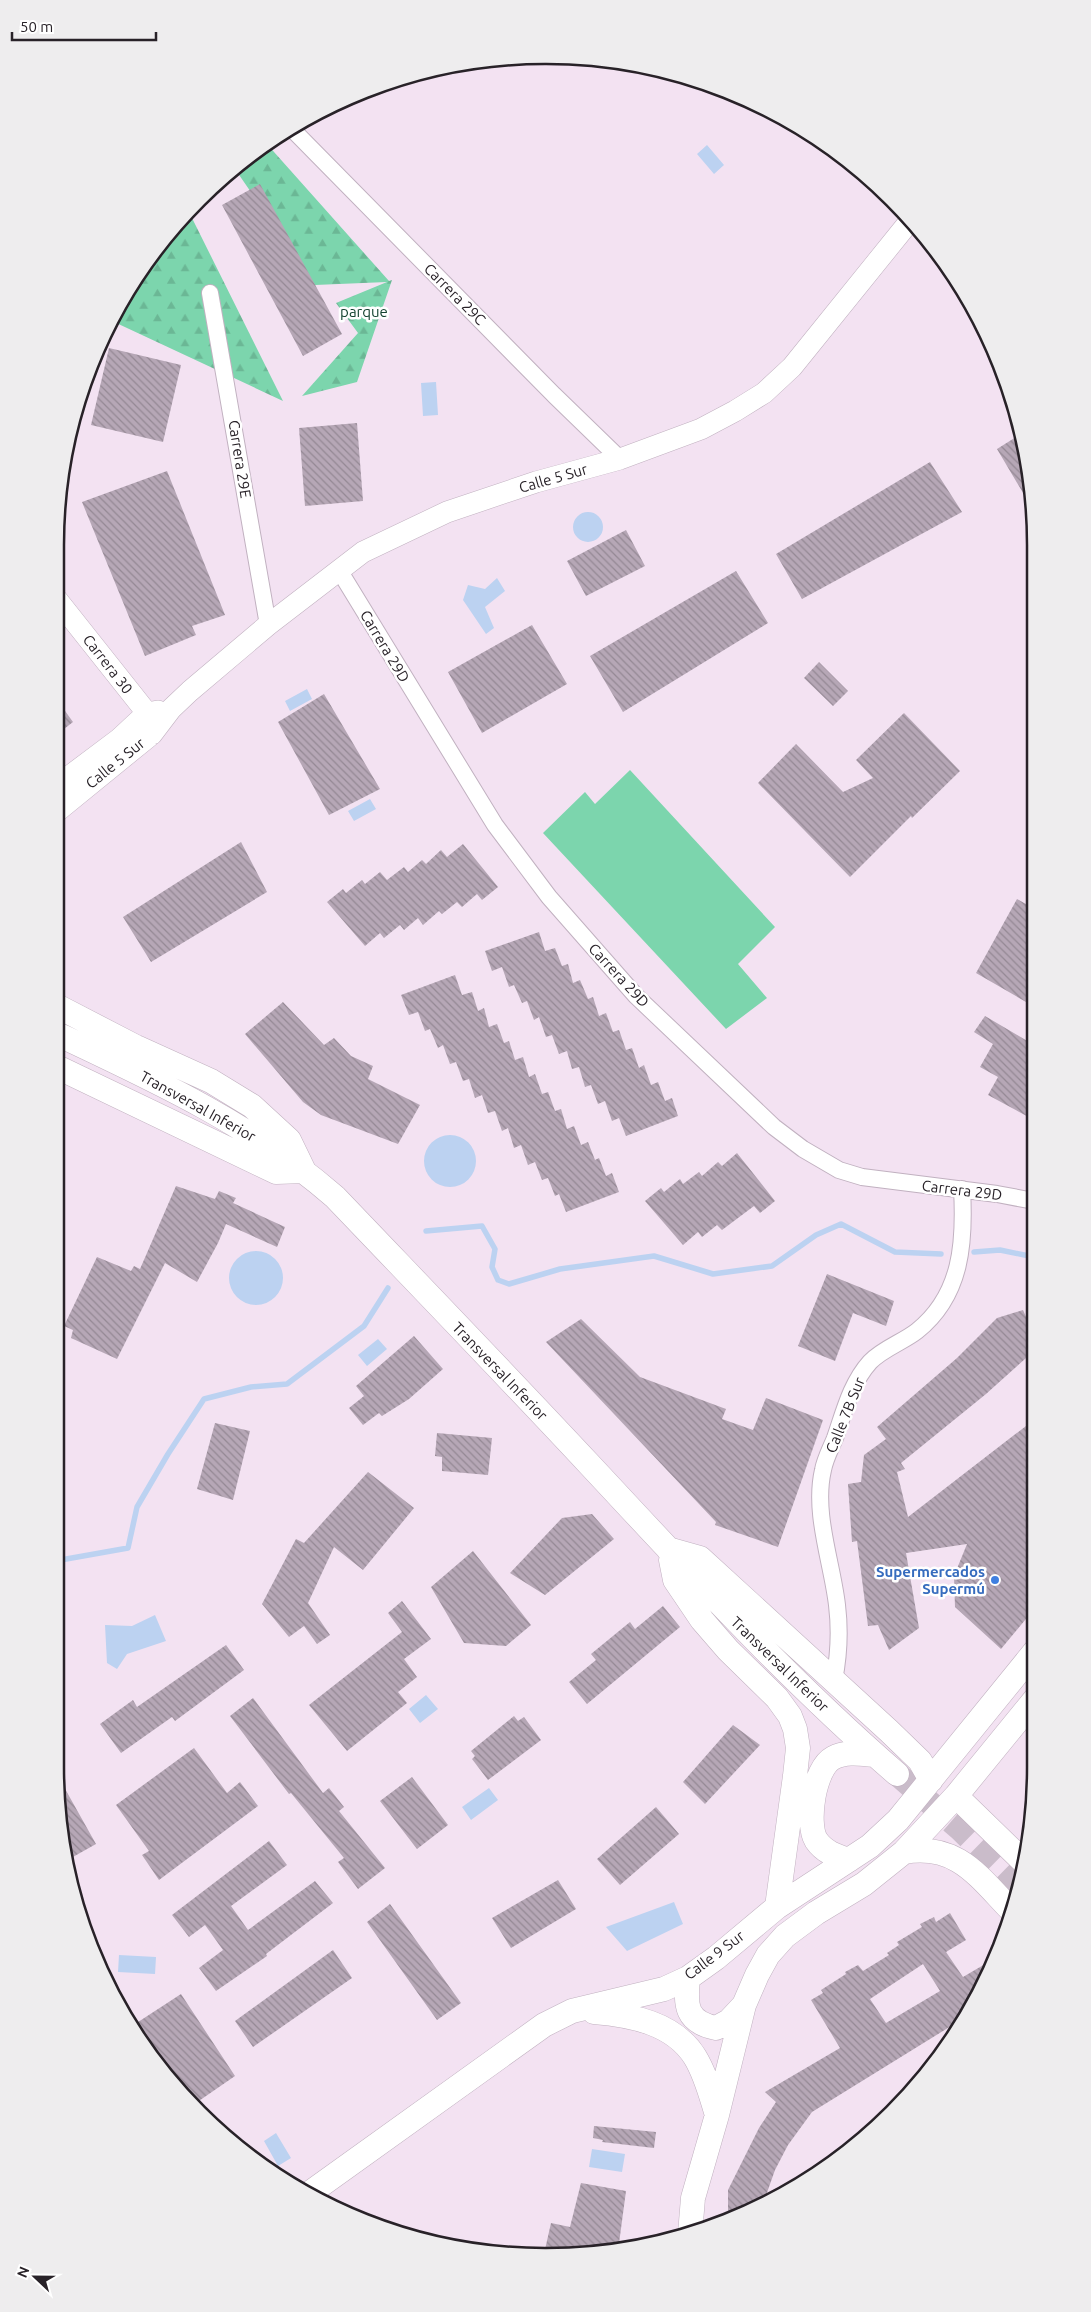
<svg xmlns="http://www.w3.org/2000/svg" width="1091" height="2312" font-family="Ubuntu,sans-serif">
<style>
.forest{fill:url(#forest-firs)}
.green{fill:#7cd5ad}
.water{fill:#bcd2f1}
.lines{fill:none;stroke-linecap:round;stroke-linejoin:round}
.stream{stroke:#bcd2f1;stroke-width:5.5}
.building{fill:url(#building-back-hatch);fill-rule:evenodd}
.secondary-tunnel{stroke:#cabcca;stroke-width:24;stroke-dasharray:24 12;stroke-linecap:butt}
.minor-casing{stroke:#c1b1c0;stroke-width:18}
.tertiary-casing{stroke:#c1b1c0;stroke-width:22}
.secondary-casing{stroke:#c1b1c0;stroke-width:25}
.minor{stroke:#fff;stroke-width:16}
.tertiary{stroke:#fff;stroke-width:21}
.secondary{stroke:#fff;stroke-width:24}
.shop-dot{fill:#3f7fe0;stroke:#fff;stroke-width:2}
.labels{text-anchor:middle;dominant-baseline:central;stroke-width:5;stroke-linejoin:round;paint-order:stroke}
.street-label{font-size:15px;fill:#282228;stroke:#fff}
.park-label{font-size:15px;fill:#144330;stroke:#fff}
.shop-label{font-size:15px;font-weight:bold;fill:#366cbe;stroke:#fff;text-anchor:end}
.rim{fill:none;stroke:#282228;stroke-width:2.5}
</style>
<defs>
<pattern id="forest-firs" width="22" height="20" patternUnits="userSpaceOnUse" patternTransform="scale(1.25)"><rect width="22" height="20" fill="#7cd5ad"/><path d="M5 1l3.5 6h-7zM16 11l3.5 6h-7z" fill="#6bb795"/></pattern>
<pattern id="building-back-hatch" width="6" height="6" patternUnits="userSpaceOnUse" patternTransform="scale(1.25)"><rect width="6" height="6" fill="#b6a7b6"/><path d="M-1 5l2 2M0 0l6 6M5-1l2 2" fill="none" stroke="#948894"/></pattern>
</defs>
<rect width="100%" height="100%" fill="#f3e2f2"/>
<path class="forest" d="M266,143L389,281L392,280L357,382L302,396L358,333L336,303L387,282L315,285L235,169Z
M208,191L189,212L283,401L112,321L138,273L198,199Z"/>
<path class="green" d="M630,770L775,927L738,964L767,998L726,1029L543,833L585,792L595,804Z"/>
<path class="water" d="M707,145L724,165L714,174L697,154Z
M436,382L438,415L423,416L421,383Z
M573 527a15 15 0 1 1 30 0a15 15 0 1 1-30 0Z
M497,578L505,591L485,607L494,628L486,634L463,600L468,585L485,589Z
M307,689L312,699L290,711L285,701Z
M370,799L376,809L354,821L348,811Z
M424 1161a26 26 0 1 1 52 0a26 26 0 1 1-52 0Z
M229 1278a27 27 0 1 1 54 0a27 27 0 1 1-54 0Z
M378,1339L387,1349L367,1366L358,1355Z
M155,1615L166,1641L127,1654L117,1669L107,1663L105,1625L132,1626Z
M426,1695L438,1709L420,1723L409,1709Z
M489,1788L498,1800L471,1820L462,1807Z
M674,1902L683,1924L627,1951L606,1927Z
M119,1955L156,1957L155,1974L118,1972Z
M276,2133L291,2158L278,2166L264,2141Z
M592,2149L625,2154L622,2172L589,2167Z"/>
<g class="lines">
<path class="stream" d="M426,1231L482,1226L495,1249L492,1267L498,1280L509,1284L560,1269L654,1256L713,1274L772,1266L816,1235L841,1224L895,1252L941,1254
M974,1252L1000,1250L1034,1257
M55,1561L128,1548L137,1507L168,1454L204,1399L251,1387L287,1384L364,1326L388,1288"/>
</g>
<path class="building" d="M260,184L342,334L303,356L222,205Z
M109,348L181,365L163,442L91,425Z
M357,423L363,501L305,506L299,428Z
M1019,435L1032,481V508L997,449Z
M930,462L962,512L802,599L776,554Z
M167,471L225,615L192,626L196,635L145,656L82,502Z
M626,530L645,566L586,596L567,561Z
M736,571L768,623L623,712L590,656Z
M532,625L567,684L482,733L448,672Z
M819,662L848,691L833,706L804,678Z
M324,694L380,789L329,815L278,722Z
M55,697L73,722L55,736Z
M904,713L960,771L912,818L911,816L850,877L758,783L796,744L843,792L873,778L856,760Z
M241,842L267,892L151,962L123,917Z
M463,844L498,887L482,900L477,894L462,907L457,902L442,914L439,911L423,925L418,918L404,930L400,925L384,938L380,933L365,946L327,902L343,889L346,893L362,880L365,884L380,872L387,880L404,867L408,872L422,860L426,864L441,850L447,857Z
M1017,899L1033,908V1006L976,973Z
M539,932L545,951L555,948L562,966L568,964L573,983L580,980L588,999L593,997L599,1016L606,1013L613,1032L619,1030L626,1050L632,1048L639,1068L644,1065L651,1085L658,1082L665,1101L672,1098L678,1116L626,1136L619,1118L612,1121L605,1101L598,1104L591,1085L585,1087L579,1067L572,1069L567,1051L559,1054L552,1035L546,1037L539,1017L534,1020L527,1001L522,1003L514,985L509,987L502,967L492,971L485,951Z
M455,975L462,995L472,992L478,1011L484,1008L489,1027L497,1024L504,1043L509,1041L515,1060L523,1057L529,1077L535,1074L542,1094L548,1092L555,1111L561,1109L567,1129L574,1126L581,1145L588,1142L595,1160L599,1158L606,1176L612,1173L619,1192L566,1212L559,1194L555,1196L548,1178L542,1180L535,1162L528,1165L521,1145L514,1148L508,1128L502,1131L495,1111L488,1113L482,1095L475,1098L469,1079L463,1081L456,1062L450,1064L443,1045L438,1048L430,1029L425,1031L418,1012L409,1015L401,995Z
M283,1002L324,1045L334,1038L351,1056L373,1066L368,1079L420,1105L398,1144L321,1115L303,1102L245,1034Z
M985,1016L1034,1045V1079L1026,1092L1034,1097V1120L988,1095L998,1077L980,1067L993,1044L974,1032Z
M737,1153L775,1201L760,1213L754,1206L722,1230L717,1225L702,1237L698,1232L683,1245L645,1201L661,1188L664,1192L680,1179L683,1184L699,1172L702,1176L718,1162L722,1166Z
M176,1186L215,1199L219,1191L236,1198L233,1203L285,1227L277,1247L226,1224L218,1243L197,1282L165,1263L117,1359L71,1338L73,1330L64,1326L97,1257L131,1271L134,1266L140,1269Z
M827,1274L894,1301L886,1326L853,1313L835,1361L798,1346Z
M1023,1310L1035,1337V1350L986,1394L901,1463L905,1469L897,1472L908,1517L1035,1419V1608L1001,1649L955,1607L954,1576L967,1544L906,1553L919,1628L889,1650L878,1625L868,1626L857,1541L852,1542L848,1484L861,1482L864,1455L886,1439L877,1427L957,1358L997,1318Z
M581,1319L640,1377L726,1409L722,1419L753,1430L766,1398L823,1420L778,1547L715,1525L716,1522L546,1342Z
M414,1336L443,1369L409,1399L382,1416L379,1413L363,1425L349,1408L364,1396L356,1386Z
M215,1423L250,1431L233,1500L197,1489Z
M437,1433L492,1438L488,1475L442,1471V1457L435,1456Z
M368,1472L414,1508L363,1570L334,1547L308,1603L330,1635L317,1644L304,1626L289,1637L262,1604L296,1539L304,1543Z
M592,1514L614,1539L545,1595L510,1573L562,1518Z
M473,1551L531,1625L506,1646L464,1643L431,1587Z
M402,1601L431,1639L404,1659L417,1677L398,1692L407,1703L347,1751L309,1705L402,1632L388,1613Z
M663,1606L680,1627L587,1704L569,1682L596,1660L591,1654L630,1622L635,1629Z
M226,1645L244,1670L175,1721L172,1717L121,1753L100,1724L133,1700L137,1707Z
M253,1698L323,1793L329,1788L344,1807L339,1811L385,1868L358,1889L338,1862L344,1858L291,1793L289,1794L230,1716Z
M514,1716L518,1721L524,1717L541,1740L488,1780L472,1759L475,1756L471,1751Z
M733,1725L760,1745L705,1804L683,1782Z
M194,1748L227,1793L240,1782L258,1806L159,1880L142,1855L149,1851L116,1805Z
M55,1771L96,1844L64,1862Z
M412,1777L448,1825L417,1849L380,1801Z
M656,1807L679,1834L620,1885L597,1859Z
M269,1841L287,1865L231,1906L248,1930L315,1881L333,1903L266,1954L267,1956L216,1991L199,1968L223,1950L205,1925L189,1937L172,1915Z
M558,1880L576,1909L511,1948L492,1918Z
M390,1904L461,2003L437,2020L367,1922Z
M950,1913L966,1940L946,1952L963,1977L997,1957L964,2018L812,2112L788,2145L775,2170L763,2204L728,2220V2190L759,2128L776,2102L765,2092L840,2048L811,2000L823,1993L821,1990L846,1974L845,1972L858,1965L863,1971L889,1955L887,1953L899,1945L897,1942L922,1927L920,1924L934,1917L936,1922ZM923,1964L940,1991L886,2023L870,1999Z
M333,1950L352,1978L253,2047L235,2021Z
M181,1994L235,2076L193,2105L183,2089L179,2092L177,2090L147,2048L150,2046L135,2024Z
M594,2126L656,2132L654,2148L602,2142L603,2140L593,2138Z
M581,2183L626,2191L618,2251L553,2256L544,2254L551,2223L570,2227Z"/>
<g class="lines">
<path class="secondary-tunnel" d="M897,1774L960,1829L1019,1887"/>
<g class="minor-casing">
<path id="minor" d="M291,128L554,395L620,459
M210,293L268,625
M339,570L495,825L549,897L636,996L774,1127L803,1149L839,1170L862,1177L997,1194L1034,1201
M834,1680C839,1655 840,1630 837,1605C832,1562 813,1513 823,1470C825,1459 831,1448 835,1438C844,1412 851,1383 870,1362C882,1349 903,1342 917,1331C962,1295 965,1242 962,1189"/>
</g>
<g class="tertiary-casing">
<path id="tertiary" d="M55,597L147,713L152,734
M55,787L119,739L147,713L158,711
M55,813L152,734L171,709L190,691L268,625L363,552L447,512L536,482L620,459L701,429L735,411L764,393L792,367L909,222"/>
</g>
<g class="secondary-casing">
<path id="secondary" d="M55,1033C155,1080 251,1124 335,1197C420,1286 505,1374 589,1464C688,1570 786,1678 897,1774
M55,1066L276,1172L304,1171L289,1140L252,1106L211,1081L136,1047L55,1005
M668,1549L700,1558L889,1731L920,1761L931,1780
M671,1560L675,1580L702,1620L728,1650L777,1698L790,1716L795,1729L798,1748L795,1776L777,1907
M956,1796L1026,1864
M904,1852C957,1843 978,1876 1012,1911
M849,1860C836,1856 824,1852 816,1840C806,1823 814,1768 833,1758C846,1751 862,1754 875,1755
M688,1978C685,2006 686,2022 716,2028L729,2021L744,2005
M594,2012C631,2015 674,2023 695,2057C706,2075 711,2096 717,2115
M307,2195L544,2025L572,2011L664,1989L688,1978L716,1958L777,1907L870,1846L898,1820L1036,1650
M690,2234L693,2198L717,2115L744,2005L757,1975L768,1955L785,1936L816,1913L864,1884L904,1852L956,1796L1036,1698"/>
</g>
<use href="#minor" class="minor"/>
<use href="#tertiary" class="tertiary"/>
<use href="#secondary" class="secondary"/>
</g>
<circle class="shop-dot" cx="995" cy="1580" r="5"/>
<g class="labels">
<g class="street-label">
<text transform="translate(455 294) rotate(45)">Carrera 29C</text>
<text transform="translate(240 459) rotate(81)">Carrera 29E</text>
<text transform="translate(553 478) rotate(-16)">Calle 5 Sur</text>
<text transform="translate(385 646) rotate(59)">Carrera 29D</text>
<text transform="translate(108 664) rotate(52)">Carrera 30</text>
<text transform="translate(115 763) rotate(-39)">Calle 5 Sur</text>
<text transform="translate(619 975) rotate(47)">Carrera 29D</text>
<text transform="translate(198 1106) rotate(29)">Transversal Inferior</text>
<text transform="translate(962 1190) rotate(7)">Carrera 29D</text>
<text transform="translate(500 1371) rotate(46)">Transversal Inferior</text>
<text transform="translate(845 1415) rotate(-68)">Calle 7B Sur</text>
<text transform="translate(780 1664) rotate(44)">Transversal Inferior</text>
<text transform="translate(714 1955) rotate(-37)">Calle 9 Sur</text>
</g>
<g class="park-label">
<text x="364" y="311">parque</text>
</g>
<g class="shop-label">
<text x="985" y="1571">Supermercados<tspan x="985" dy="17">Supermú</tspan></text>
</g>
</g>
<path d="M0 0H1091V2312H0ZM545 64H546A481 481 0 0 1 1027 545V1767A481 481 0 0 1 546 2248H545A481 481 0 0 1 64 1767V545A481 481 0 0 1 545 64Z" fill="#eeedee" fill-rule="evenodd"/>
<path class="rim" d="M545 64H546A481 481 0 0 1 1027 545V1767A481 481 0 0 1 546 2248H545A481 481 0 0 1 64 1767V545A481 481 0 0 1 545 64Z"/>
<g transform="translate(35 2277) rotate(292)" stroke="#ffffff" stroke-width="4" paint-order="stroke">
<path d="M0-4L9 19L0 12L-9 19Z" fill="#282228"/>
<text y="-8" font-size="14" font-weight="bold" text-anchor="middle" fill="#282228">N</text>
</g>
<path d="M12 32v8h144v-8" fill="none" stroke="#282228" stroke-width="2.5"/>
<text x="20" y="32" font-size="15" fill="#282228" stroke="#ffffff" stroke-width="4" paint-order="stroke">50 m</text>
</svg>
